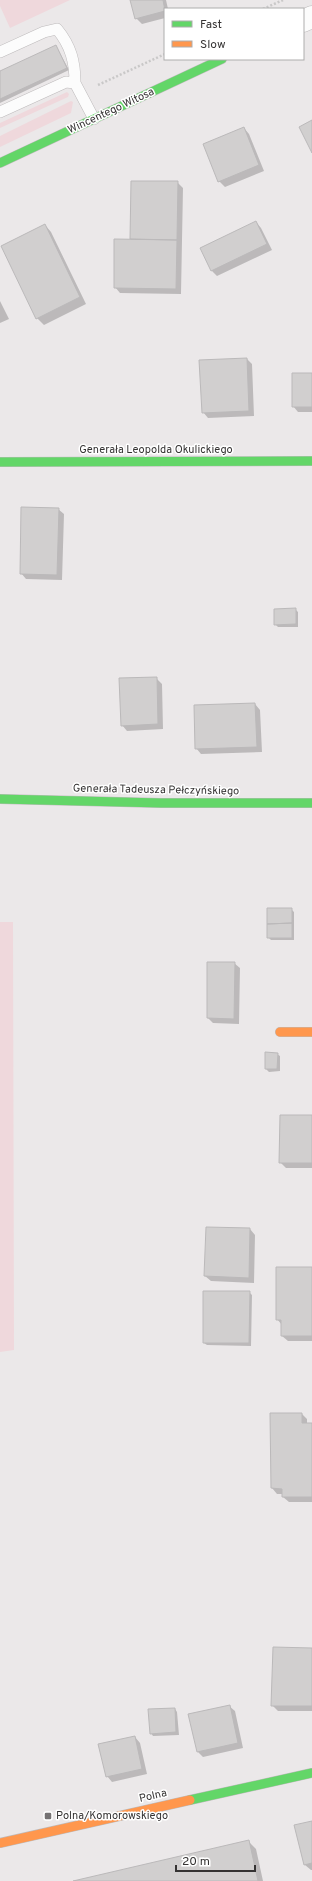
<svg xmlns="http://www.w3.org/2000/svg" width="312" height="1881" font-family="Overpass,sans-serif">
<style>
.green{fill:#efd8dc}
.shadow{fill:#0003}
.building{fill:#d1cfcf;stroke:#bbb9ba}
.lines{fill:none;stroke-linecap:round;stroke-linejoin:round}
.lane-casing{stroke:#bdbabb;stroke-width:12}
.street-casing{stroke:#bdbabb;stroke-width:23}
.fast-casing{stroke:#bdbabb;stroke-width:10}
.slow-casing{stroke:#bdbabb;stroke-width:10}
.path{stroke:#c9c8c8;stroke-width:2.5;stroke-dasharray:2 2;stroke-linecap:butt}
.lane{stroke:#fcfcfc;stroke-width:11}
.street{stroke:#fcfcfc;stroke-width:22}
.fast{stroke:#63d668;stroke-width:9}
.slow{stroke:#ff974d;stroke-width:9}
.poi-dot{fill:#757273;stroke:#fff;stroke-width:1.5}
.labels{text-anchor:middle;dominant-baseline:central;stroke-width:3;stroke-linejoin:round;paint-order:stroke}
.street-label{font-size:11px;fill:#353333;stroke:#fff}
.poi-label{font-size:11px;fill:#353333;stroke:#fff;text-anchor:start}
</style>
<rect width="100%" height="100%" fill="#ebe8e9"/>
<path class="green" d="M0,0H70L10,28L0,6Z
M67,92L69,94L68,97L0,128V123Z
M71,101L73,102L71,113L0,147V136Z
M0,922H13L14,1350L0,1352Z"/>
<path class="shadow" d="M131,0H166L168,9H165V18L142,24L136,18Z
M56,46L69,70L0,103V72Z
M244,128L249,134L264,171L225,187L219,181Z
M132,182H177L183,188L181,294L120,293L115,287L131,240Z
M256,222L261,228L272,250L217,276L212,271L201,248Z
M45,225L51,232L86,304L44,325L37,318Z
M0,301L9,319L0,323Z
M247,359L252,364L254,416L208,418L203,412Z
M312,374V412H298L293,406Z
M58,509L64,514L62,580L26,579L21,573Z
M295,609L298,612V627H278L275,624Z
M156,678L162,684L163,729L127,731L122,725Z
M255,704L260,710L262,752L201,754L196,748Z
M291,909L294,912V940H271L268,937Z
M234,963L240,968L239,1024L213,1023L208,1018Z
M277,1054L280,1056V1071L269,1072L266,1069Z
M312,1116V1168H286L280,1162Z
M250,1229L255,1235L254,1283L211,1281L205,1276Z
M312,1268V1341H288L282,1336V1325L277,1319Z
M249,1292L252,1295L251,1346L207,1345L204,1343Z
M271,1414H302L307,1419V1424H312V1502H289L283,1497V1494H277L272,1488Z
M312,1649V1711H278L272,1705Z
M229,1706L235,1711L243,1748L203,1757L198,1752Z
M175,1709L177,1712L179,1735L153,1736L151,1733Z
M135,1737L140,1743L147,1774L112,1782L107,1776Z
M312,1821V1870H311L305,1865Z
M248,1841L256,1849L263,1881H77Z"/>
<path class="building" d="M130,0H163L165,11L135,19Z
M56,45L67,68L0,99V71Z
M312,120V153L299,127Z
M244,127L259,165L218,182L203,144Z
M131,181H178L177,240L130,239Z
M256,221L267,244L211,271L200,248Z
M45,224L80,297L36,319L1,246Z
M114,239L177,240L176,289L114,288Z
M247,358L249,411L202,413L199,360Z
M292,373H312V407H292Z
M21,507L59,508L57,575L20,574Z
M296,608V624L274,625V609Z
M157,677L158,724L121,726L119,678Z
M255,703L257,747L195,749L194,705Z
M267,908H292V923L267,924Z
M292,923V938H267V924Z
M207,962H235L234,1019L207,1018Z
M265,1052L278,1053L277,1069H265Z
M280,1115H312V1163H279Z
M206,1227L250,1228L249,1278L204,1276Z
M276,1267H312V1336H281V1320H276Z
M203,1291H250L249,1343H203Z
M270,1413H302V1423H312V1497H282V1489L271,1488Z
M273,1647L312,1648V1706H271Z
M230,1705L238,1743L197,1752L188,1714Z
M175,1708L176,1732L150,1734L148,1709Z
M135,1736L142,1769L106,1777L98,1744Z
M312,1821V1863L304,1865L294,1825Z
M249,1840L258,1881H73Z"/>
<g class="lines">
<g class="lane-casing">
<path id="lane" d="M0,52L44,32L57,29C71,46 75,62 75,83
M0,112L66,82L75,83L94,119"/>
</g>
<g class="street-casing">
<path id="street" d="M303,21L312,17"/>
</g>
<g class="fast-casing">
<path id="fast" d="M0,163L222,59
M0,462L312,461
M0,799L161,803H312
M190,1800L312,1773"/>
</g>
<g class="slow-casing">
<path id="slow" d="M280,1032H312
M0,1843L190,1800"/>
</g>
<path class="path" d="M263,9L283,0
M98,85L165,54"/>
<use href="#lane" class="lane"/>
<use href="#street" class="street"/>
<use href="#fast" class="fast"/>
<use href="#slow" class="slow"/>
</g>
<rect class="poi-dot" x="44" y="1812" width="8" height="8" rx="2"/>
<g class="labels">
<g class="street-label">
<text transform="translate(111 111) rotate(-25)">Wincentego Witosa</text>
<text x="156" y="450">Generała Leopolda Okulickiego</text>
<text transform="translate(156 790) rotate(1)">Generała Tadeusza Pełczyńskiego</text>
<text transform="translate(153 1796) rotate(-13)">Polna</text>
</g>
<g class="poi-label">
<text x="56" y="1816">Polna/Komorowskiego</text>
</g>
</g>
<rect x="164" y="8" width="140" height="52" fill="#ffffff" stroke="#aeadad"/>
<rect x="172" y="21" width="20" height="6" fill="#63d668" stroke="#aeadad"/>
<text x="200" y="28" font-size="12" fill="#353333">Fast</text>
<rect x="172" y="41" width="20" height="6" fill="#ff974d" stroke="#aeadad"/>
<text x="200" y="48" font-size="12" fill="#353333">Slow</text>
<path d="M176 1865v6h79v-6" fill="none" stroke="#353333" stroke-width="2"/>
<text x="182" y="1865" font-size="12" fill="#353333" stroke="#ffffff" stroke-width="3" paint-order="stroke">20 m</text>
</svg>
